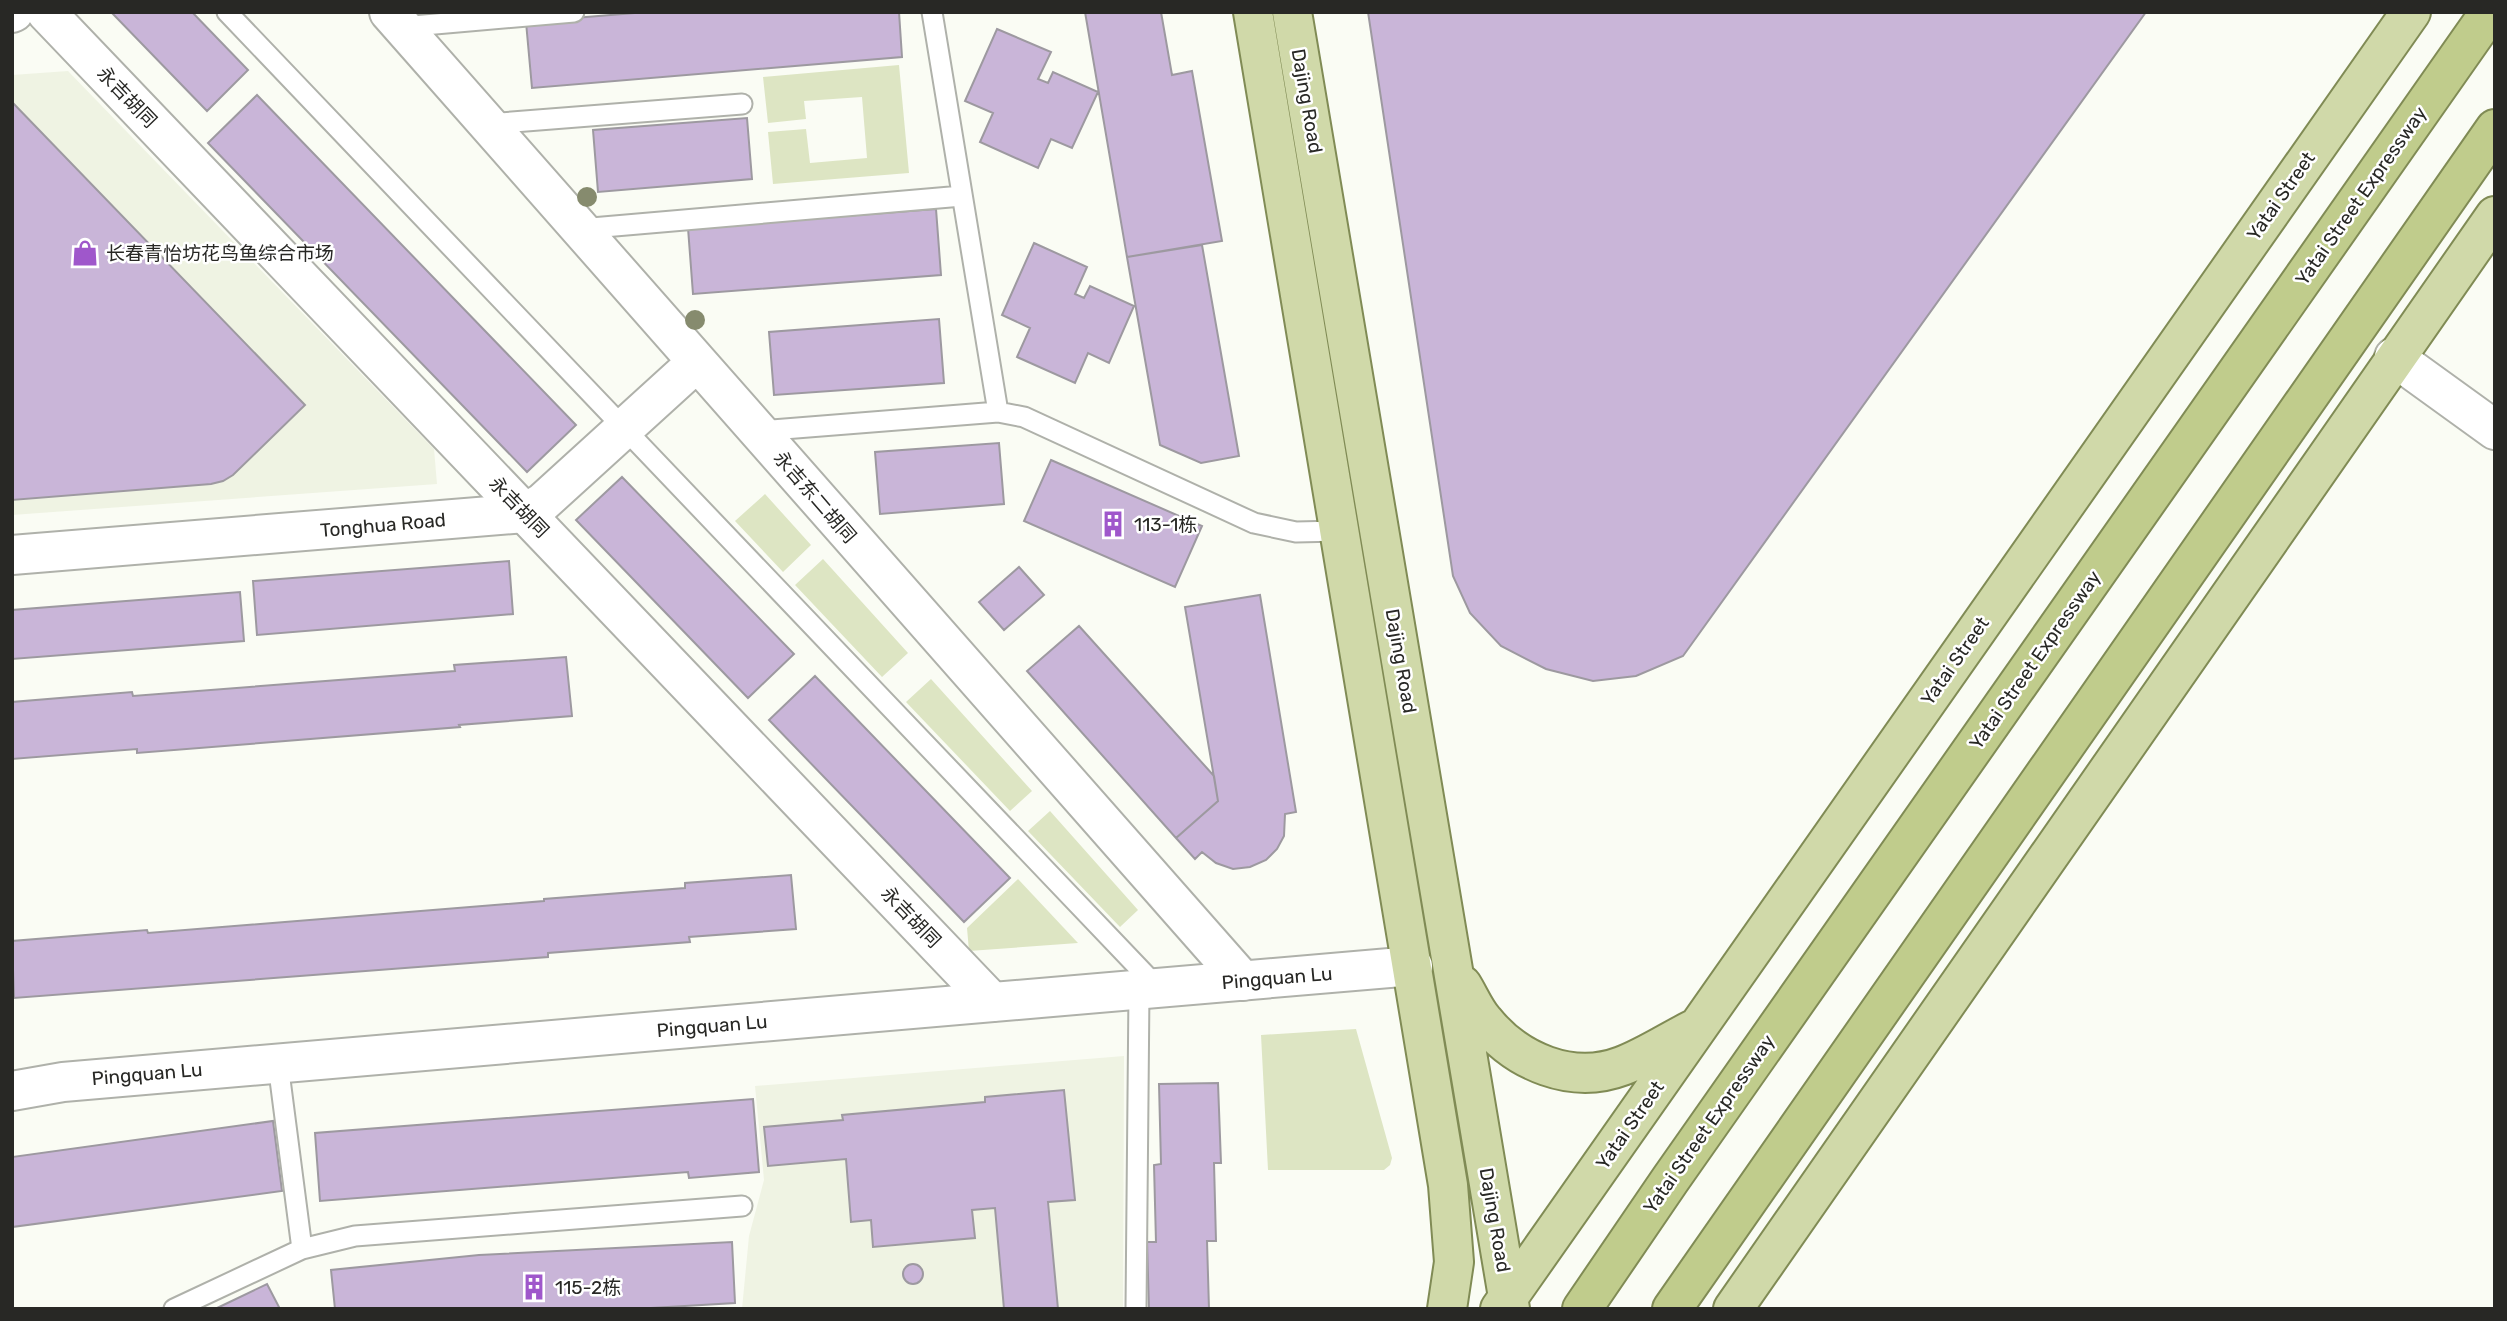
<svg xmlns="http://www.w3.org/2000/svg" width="2507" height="1321" font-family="Rubik,'Noto Sans SC',sans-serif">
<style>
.built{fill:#eff3e3}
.green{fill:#dde5c3}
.building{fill:#c9b5d8;stroke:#9d99a0;stroke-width:2}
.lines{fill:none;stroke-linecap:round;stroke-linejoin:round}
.service-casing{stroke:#afb1aa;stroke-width:23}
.minor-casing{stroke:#afb1aa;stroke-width:42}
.tertiary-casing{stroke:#afb1aa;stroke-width:42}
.primary-casing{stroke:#808b55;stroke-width:42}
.trunk-casing{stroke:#808b55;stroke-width:42}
.service{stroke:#fff;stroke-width:19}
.minor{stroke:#fff;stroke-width:38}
.tertiary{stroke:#fff;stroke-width:38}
.primary{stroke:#d0d9a9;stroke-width:38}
.trunk{stroke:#c0cc8c;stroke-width:38}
.tree{fill:#868b6e}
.labels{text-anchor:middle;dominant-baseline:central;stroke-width:5;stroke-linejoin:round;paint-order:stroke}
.street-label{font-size:19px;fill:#282825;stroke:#fff}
.poi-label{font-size:19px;fill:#282825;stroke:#fff;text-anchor:start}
</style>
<rect width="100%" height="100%" fill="#fafcf4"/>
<path class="built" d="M68,71L434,449L437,484L12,515V75Z
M1124,1056L1123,1309H742L749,1236L764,1180L755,1086Z"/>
<path class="green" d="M899,65L909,173L773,184L768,132L806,129L810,163L867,158L862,97L804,101L806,119L768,123L763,77Z
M765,494L811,545L783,572L735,521Z
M823,559L908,653L882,677L795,585Z
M931,679L1032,791L1010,811L906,702Z
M1050,811L1138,910L1120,927L1028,831Z
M1018,879L1078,943L969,951L967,928Z
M1356,1029L1392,1158L1390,1165L1384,1170H1268L1261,1035Z"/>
<path class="building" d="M111,12H192L248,70L207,111Z
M647,12H899L902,57L532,88L526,22Z
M1085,12H1161L1172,75L1192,71L1222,241L1127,257Z
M1368,12H2146L1683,656L1636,676L1593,681L1546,669L1501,646L1470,613L1453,576Z
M997,29L1051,52L1038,79L1048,83L1053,72L1098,92L1072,148L1051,139L1038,168L980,142L993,113L965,101Z
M257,95L576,425L527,472L208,143Z
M12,102L305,405L233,475L223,481L211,484L12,500Z
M747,118L752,179L598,192L593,130Z
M936,209L941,275L693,294L688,228Z
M1034,243L1087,267L1075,294L1084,298L1090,286L1134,306L1109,363L1088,353L1075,383L1017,357L1030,328L1002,315Z
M1202,245L1239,456L1201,463L1160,445L1127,257Z
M939,319L944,383L774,395L769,332Z
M999,443L1004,504L880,514L875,452Z
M1051,460L1202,526L1175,587L1024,521Z
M622,477L794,654L748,698L576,520Z
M509,561L513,614L257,635L253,581Z
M1019,567L1044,595L1004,630L979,602Z
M240,592L244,641L12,659V610Z
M1260,595L1296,812L1285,814L1284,836L1277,849L1266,860L1250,867L1233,869L1216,863L1202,852L1195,859L1176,838L1218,801L1185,607Z
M1079,626L1214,776L1218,801L1176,838L1027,671Z
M566,657L572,716L459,725L460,727L137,753V749L12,759V702L132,692L133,696L455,671L454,665Z
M815,676L1010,878L964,922L769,720Z
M791,875L796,929L689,937L690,942L548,953V957L14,998L12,941L147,930L148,933L544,901V899L685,888V883Z
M1218,1083L1221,1163H1214L1216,1241H1207L1209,1309H1149L1147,1242H1156L1154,1165L1161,1164L1159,1084Z
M1064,1090L1075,1200L1048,1202L1058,1309H1004L995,1208L972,1210L975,1238L873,1247L871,1220L851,1222L846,1159L768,1166L764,1127L843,1120L842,1115L985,1102V1097Z
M753,1099L759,1172L689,1178L688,1172L320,1201L315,1133Z
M273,1121L282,1191L12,1227V1157Z
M732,1242L735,1303L634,1309H335L331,1270L479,1255Z
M903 1274a10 10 0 1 1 20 0a10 10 0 1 1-20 0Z
M267,1284L280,1309H215Z"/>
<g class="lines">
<g class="service-casing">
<path id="service" d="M227,12L1158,988
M932,12L998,412
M401,27L574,12
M487,124L742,104
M580,229L962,196
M758,431L998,412L1024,417L1254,523L1296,532L1339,531
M278,1064L302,1249
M174,1309L302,1249L355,1236L742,1206
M1136,1309L1139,990"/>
</g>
<g class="minor-casing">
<path id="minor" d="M46,12L992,1002
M389,12L1243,981
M2394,357L2495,430
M525,513L542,503L697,362"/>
</g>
<g class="tertiary-casing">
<path id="tertiary" d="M12,13L14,12
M12,555L525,513
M12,1091L63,1082L1413,966"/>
</g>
<g class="primary-casing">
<path id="primary" d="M1253,12L1448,1185L1454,1262L1447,1309
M1292,12L1510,1309
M1462,985C1469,996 1475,1011 1484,1021C1517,1062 1572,1085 1622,1066C1646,1057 1670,1041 1694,1029
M1500,1309L2411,12
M1733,1309L2495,216"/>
</g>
<g class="trunk-casing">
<path id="trunk" d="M1582,1309L1670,1180L2490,12
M1672,1309L2495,129"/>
</g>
<use href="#service" class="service"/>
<use href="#minor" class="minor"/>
<use href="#tertiary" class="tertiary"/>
<use href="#primary" class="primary"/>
<use href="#trunk" class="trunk"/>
</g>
<g class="tree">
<circle cx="587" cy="197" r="10"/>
<circle cx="695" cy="320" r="10"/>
</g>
<defs>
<g id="shop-bare" transform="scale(2.1)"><path d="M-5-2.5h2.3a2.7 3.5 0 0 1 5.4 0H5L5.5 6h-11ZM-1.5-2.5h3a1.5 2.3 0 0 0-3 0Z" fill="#9f57cb" stroke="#fff" stroke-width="2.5" paint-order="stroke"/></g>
<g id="building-bare" transform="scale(2.1)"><path d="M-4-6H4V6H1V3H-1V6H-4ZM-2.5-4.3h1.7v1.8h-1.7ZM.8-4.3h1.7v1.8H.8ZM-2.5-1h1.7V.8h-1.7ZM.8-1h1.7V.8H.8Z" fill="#9f57cb" stroke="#fff" stroke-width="2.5" paint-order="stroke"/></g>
</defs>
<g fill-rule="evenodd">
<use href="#shop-bare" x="85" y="253"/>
<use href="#building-bare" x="1113" y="524"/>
<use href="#building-bare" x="534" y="1287"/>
</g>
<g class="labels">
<g class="street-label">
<text transform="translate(127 97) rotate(46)">永吉胡同</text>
<text transform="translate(1307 101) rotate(80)">Dajing Road</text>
<text transform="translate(2281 196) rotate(-55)">Yatai Street</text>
<text transform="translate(2361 196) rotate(-55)">Yatai Street Expressway</text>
<text transform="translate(815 497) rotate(49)">永吉东二胡同</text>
<text transform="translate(519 507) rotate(46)">永吉胡同</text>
<text transform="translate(383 525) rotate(-5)">Tonghua Road</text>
<text transform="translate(2035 660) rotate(-55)">Yatai Street Expressway</text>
<text transform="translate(1401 661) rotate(80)">Dajing Road</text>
<text transform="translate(1955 661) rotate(-55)">Yatai Street</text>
<text transform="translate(911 917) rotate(46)">永吉胡同</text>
<text transform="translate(1277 978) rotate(-5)">Pingquan Lu</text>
<text transform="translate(712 1026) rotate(-5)">Pingquan Lu</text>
<text transform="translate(147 1074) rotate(-5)">Pingquan Lu</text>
<text transform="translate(1709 1124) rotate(-55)">Yatai Street Expressway</text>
<text transform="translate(1630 1125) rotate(-55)">Yatai Street</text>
<text transform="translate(1495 1220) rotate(80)">Dajing Road</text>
</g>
<g class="poi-label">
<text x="106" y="253">长春青怡坊花鸟鱼综合市场</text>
<text x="1134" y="524">113-1栋</text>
<text x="555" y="1287">115-2栋</text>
</g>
</g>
<rect width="2507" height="1321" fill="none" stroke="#282825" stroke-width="28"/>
</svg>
